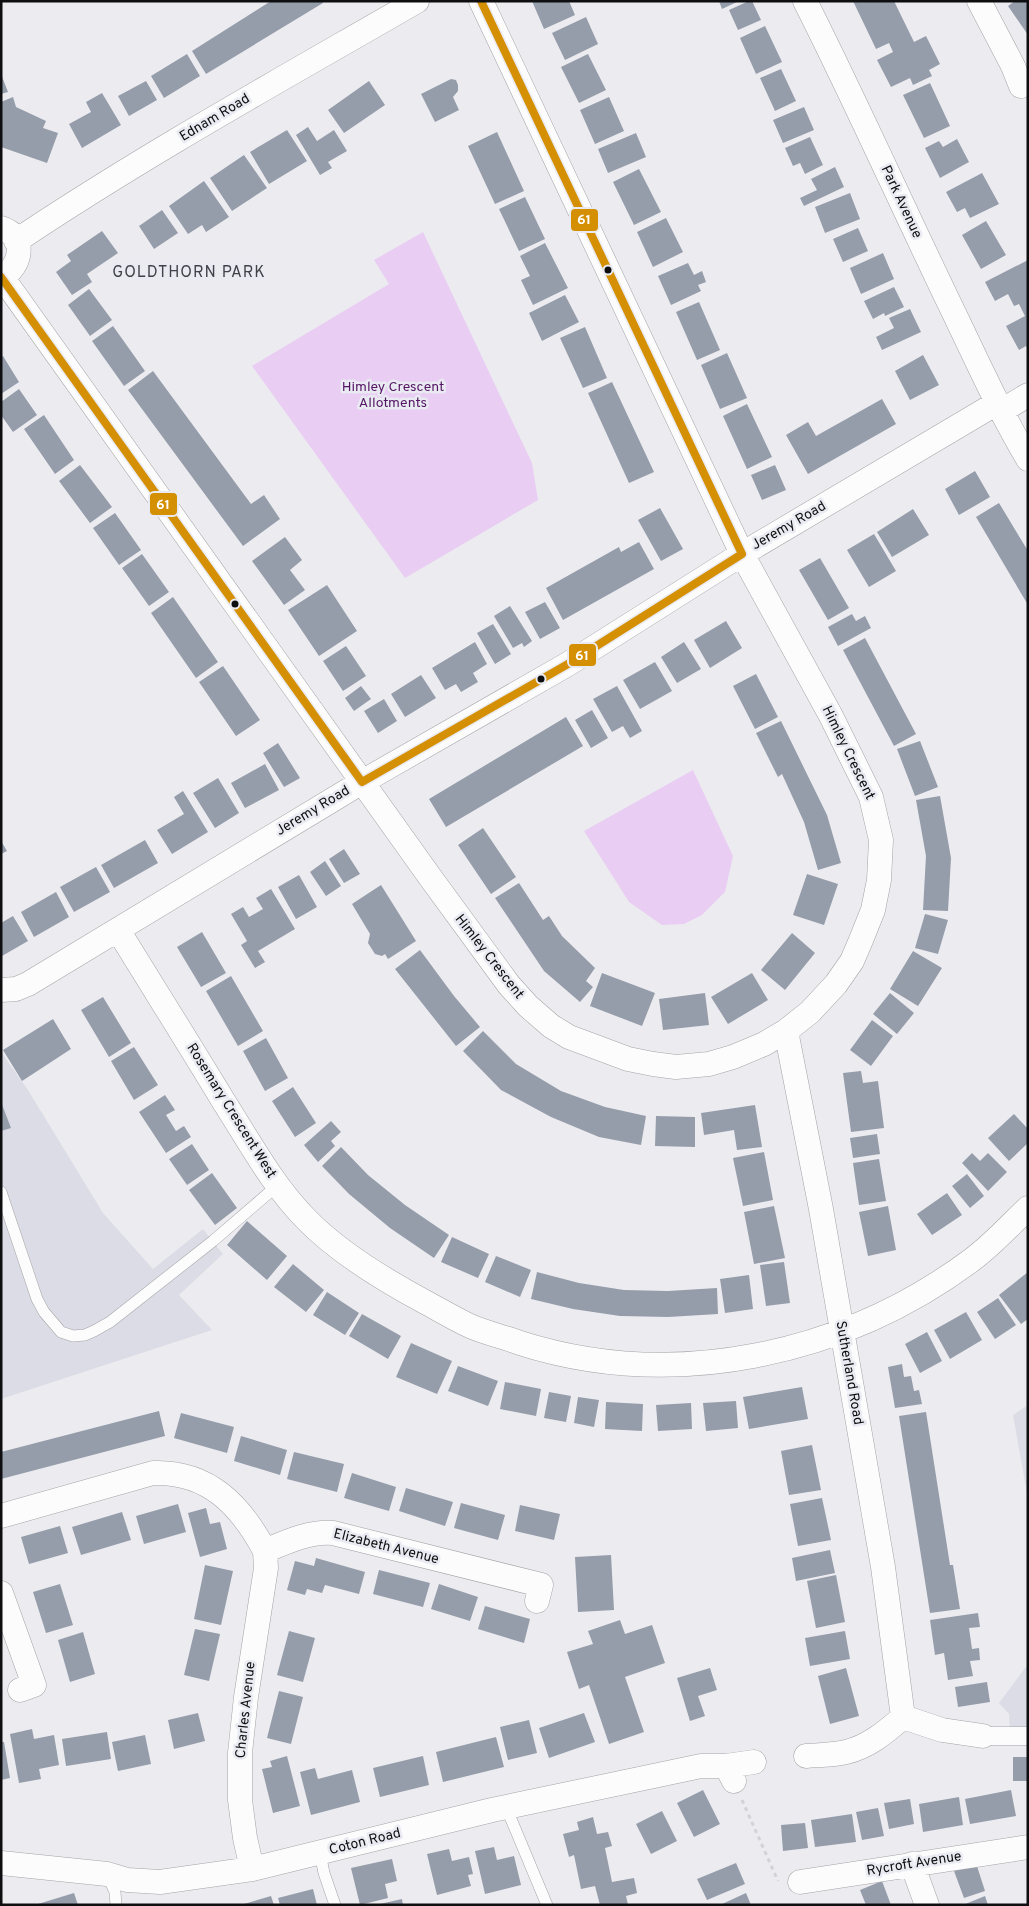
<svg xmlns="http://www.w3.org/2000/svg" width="1029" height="1906" font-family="Overpass,sans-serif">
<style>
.built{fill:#dbdce5}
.green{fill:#e9cdf3}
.building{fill:#959caa}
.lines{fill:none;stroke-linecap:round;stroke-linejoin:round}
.service-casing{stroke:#a4a4a7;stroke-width:12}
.pedestrian-casing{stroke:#a4a4a7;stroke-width:19}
.minor-casing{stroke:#a4a4a7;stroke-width:25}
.path{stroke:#d3d3d4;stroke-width:3;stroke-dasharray:4 4;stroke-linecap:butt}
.service{stroke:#fcfcfd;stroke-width:11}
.pedestrian{stroke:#fcfcfd;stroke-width:18}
.minor{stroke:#fcfcfd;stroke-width:24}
.bus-1-casing{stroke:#eaebf2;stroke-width:11}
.bus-1{stroke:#d48f02;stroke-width:8}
.bus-dot{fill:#0e0e10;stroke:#eaebf2;stroke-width:2}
.labels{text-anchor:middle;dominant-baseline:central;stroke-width:5;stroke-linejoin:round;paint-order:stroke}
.street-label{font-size:14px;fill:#0e0e10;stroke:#eaebf2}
.park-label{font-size:14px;fill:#551565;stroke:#eaebf2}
.quarter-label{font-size:16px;letter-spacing:1px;fill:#414247;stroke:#eaebf2}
.line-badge{stroke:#eaebf2;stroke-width:2}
.badge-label{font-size:14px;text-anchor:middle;font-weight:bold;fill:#fff}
</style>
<rect width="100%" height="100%" fill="#ececf0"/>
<path class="built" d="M1,1052L28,1090L103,1213L153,1269L203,1229L223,1254L179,1295L212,1330L1,1399Z
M1028,1405V1499L1013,1415Z
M1028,1664V1733H1010L1009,1714L999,1703Z"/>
<path class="green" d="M423,232L532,463L538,500L405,578L252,366L389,284L374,260Z
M693,770L733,856L725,892L702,915L684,924L662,925L629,902L584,831Z"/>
<path class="building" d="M271,1H322L323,3L206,74L192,51Z
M532,1H569L575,15L544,29Z
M719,1H739L722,9Z
M749,1H752L761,20L738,30L729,10Z
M853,1H894L914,42L926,36L940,64L929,70L932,76L913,85L910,78L891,87L877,60L893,52L889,43L876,49Z
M1015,1H1028V35L1008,6Z
M586,17L598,44L565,60L552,33Z
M765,26L782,62L756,74L740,38Z
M187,54L200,76L164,98L151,76Z
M588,54L606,90L579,103L561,67Z
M781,69L796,101L775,111L760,78Z
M1,74L8,92L1,94Z
M451,79L456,80L458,85V91L453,97L459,110L435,122L421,94Z
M146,81L157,100L129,116L118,96Z
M369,81L385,105L344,133L328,110Z
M930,83L950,126L924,138L903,95Z
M102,93L121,125L82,148L69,124L91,112L86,102Z
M13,97L16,107L46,121L43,128L58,133L47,163L1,147V102Z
M609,97L624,131L595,144L580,110Z
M804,107L814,130L783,143L773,120Z
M308,127L317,141L334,130L347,151L328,162L332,168L320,175L296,135Z
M287,130L307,161L269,184L250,152Z
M497,132L524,191L495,204L468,146Z
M636,133L646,157L608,173L598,149Z
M810,137L823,165L805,174L800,163L793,166L785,148Z
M957,139L969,162L940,178L925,148L939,141L943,147Z
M244,155L267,188L232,211L210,178Z
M835,167L844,187L804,206L800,198L817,190L811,179Z
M639,169L661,212L634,225L613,182Z
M982,173L999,204L970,218L965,208L957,212L946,192Z
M204,181L229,217L206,232L202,225L188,234L169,206Z
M850,193L860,219L825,233L815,207Z
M525,197L545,239L519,251L499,209Z
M162,210L178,233L154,249L139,226Z
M666,218L683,252L653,267L637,232Z
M986,221L1006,255L981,269L962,235Z
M858,228L868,251L843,262L833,239Z
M102,231L118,253L87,274L92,282L72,295L56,272L71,261L67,255Z
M545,243L568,288L533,305L521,280L530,276L520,256Z
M883,253L894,279L861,294L850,268Z
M1028,260V349L1026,346L1019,350L1006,326L1025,316L1019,304L1014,306L1008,294L995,301L985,282Z
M688,263L694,275L702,271L706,282L698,285L701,291L671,305L658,276Z
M894,287L904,307L885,316L884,313L873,319L864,301Z
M89,289L112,320L90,336L68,305Z
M565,295L579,322L542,341L529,313Z
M699,302L720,350L697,360L676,312Z
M910,309L921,332L882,350L876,337L894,328L889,318Z
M113,326L145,371L124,386L92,341Z
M585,327L607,378L583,388L560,338Z
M727,353L747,398L720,409L701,365Z
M923,355L939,385L910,400L895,371Z
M3,356L19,382L1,394V357Z
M153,371L251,504L264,495L280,519L243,546L128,390Z
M612,382L654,472L629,483L588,393Z
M19,389L37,415L13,432L1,415V402Z
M882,399L896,424L808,474L786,435L808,422L816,436Z
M747,404L772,457L747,469L723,416Z
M44,415L74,460L55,474L24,429Z
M80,465L112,507L90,523L59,481Z
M775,465L786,490L762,500L751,475Z
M975,471L990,497L959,515L945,489Z
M999,503L1028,551V605L976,517Z
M660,508L683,549L661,561L638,520Z
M913,509L929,535L892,557L877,532Z
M115,513L141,550L119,565L93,528Z
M874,534L896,571L869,587L847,550Z
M285,537L302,560L290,570L305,590L284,605L252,561Z
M639,542L654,569L563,620L546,588L619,547L621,552Z
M142,554L169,592L149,606L122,568Z
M820,558L849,608L828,620L799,570Z
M327,585L357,631L319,656L288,610Z
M173,597L218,662L196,678L151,613Z
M545,602L560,628L540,639L525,612Z
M510,606L532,641L524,647L522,643L513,648L494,616Z
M852,614L856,621L865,616L871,628L838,646L828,627Z
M726,621L742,648L710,668L694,640Z
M493,624L511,654L495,664L477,633Z
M865,638L916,734L894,746L843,650Z
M475,642L487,664L473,673L478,682L461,692L456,684L445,690L432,668Z
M684,642L701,669L677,683L661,657Z
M346,646L366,676L343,691L323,661Z
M655,662L672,691L640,709L623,680Z
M223,666L260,720L236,736L199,682Z
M756,674L778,717L755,729L733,686Z
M421,675L436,698L405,717L391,694Z
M361,686L371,699L354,711L345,698Z
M617,686L642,731L630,738L623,726L612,732L593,699Z
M384,699L397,721L378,733L364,711Z
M592,710L608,738L591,748L575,720Z
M566,717L583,746L446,827L429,799Z
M781,721L827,815L841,863L818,870L804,822L782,774L778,777L756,733Z
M920,741L938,787L915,796L897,749Z
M278,743L300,778L284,787L263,753Z
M265,764L279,790L245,808L231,783Z
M218,778L239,813L215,828L193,793Z
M183,791L208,832L172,854L157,830L184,814L174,797Z
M940,796L951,858L948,911L923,910L926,856L916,800Z
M483,828L516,877L491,894L458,845Z
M145,840L158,863L114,888L101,865Z
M1,841L7,851L1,854Z
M344,849L360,874L344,883L329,859Z
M325,861L341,886L326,896L310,872Z
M96,867L110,892L74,912L60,887Z
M807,874L838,884L824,925L793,915Z
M299,875L317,907L296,919L278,887Z
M519,883L543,920L549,916L562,936L595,968L586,981L593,987L580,1002L544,971L495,898Z
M381,885L416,941L388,959L385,954L382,956L375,954L368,943L370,934L352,904Z
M271,889L295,929L258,951L265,962L255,968L241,945L247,941L231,914L243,907L249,917L263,909L256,898Z
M56,892L69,917L34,937L21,912Z
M925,914L948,920L938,954L915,948Z
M13,916L28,941L2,956L1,923Z
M202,932L226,973L201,987L177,947Z
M792,933L815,953L785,990L761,970Z
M420,950L454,996L480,1027L456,1046L395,969Z
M913,951L942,968L918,1006L890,989Z
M602,973L655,993L642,1026L590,1006Z
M752,973L768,1000L728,1024L711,997Z
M231,976L263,1031L238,1046L206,991Z
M705,993L709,1025L663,1030L659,999Z
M890,993L914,1013L897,1034L873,1014Z
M103,997L131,1043L109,1057L81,1010Z
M53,1019L71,1049L22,1081L3,1050Z
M872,1020L893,1036L871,1066L850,1050Z
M483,1031L516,1064L561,1091L605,1107L646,1116L641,1145L599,1137L551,1117L501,1090L463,1051Z
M266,1038L288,1078L265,1091L243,1051Z
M134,1047L158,1085L134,1100L111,1061Z
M861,1071L863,1083L878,1081L884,1128L851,1132L843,1073Z
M293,1087L316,1123L295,1137L272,1101Z
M165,1095L175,1110L166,1115L176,1131L184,1126L191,1137L166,1153L139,1112Z
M1,1102L11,1128L1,1131Z
M755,1105L762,1147L737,1150L734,1130L704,1135L701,1113Z
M1014,1114L1028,1129V1143L1009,1161L988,1138Z
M656,1116L695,1117V1147L655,1146Z
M331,1121L341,1132L331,1141L335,1146L318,1162L304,1145Z
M877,1134L880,1154L853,1158L850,1138Z
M192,1144L209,1170L187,1185L169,1159Z
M341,1147L368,1175L405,1205L449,1235L434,1258L390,1228L349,1194L322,1166Z
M764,1152L773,1200L743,1206L733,1158Z
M972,1153L980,1161L988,1153L1007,1172L988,1191L962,1163Z
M879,1159L886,1201L859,1205L853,1163Z
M212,1173L237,1208L215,1225L189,1190Z
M967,1174L984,1196L970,1208L952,1186Z
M947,1193L962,1215L932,1235L917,1214Z
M774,1206L785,1258L754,1264L744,1212Z
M888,1206L896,1250L868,1256L859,1212Z
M247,1221L287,1256L267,1280L227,1245Z
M452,1237L489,1254L478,1278L441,1262Z
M496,1256L531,1270L520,1297L485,1282Z
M784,1262L790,1303L766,1306L760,1265Z
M293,1264L324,1290L306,1312L274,1287Z
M537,1272L579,1283L624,1290L668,1291L717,1288L718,1314L668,1317L620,1316L573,1309L531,1299Z
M1028,1272V1319L1021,1324L999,1295Z
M749,1275L753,1309L725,1313L720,1279Z
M327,1292L359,1313L345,1335L313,1315Z
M998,1298L1016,1325L995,1339L977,1312Z
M966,1312L982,1340L950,1359L934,1330Z
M362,1314L401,1336L388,1359L349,1336Z
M927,1332L942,1361L920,1373L905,1344Z
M411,1343L452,1361L437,1394L396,1377Z
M902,1364L904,1377L911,1376L914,1391L919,1390L922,1404L895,1408L888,1367Z
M458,1366L498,1381L488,1406L448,1391Z
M505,1382L541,1389L536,1416L500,1409Z
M802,1387L808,1419L749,1429L743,1397Z
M549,1392L571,1396L566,1422L544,1418Z
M578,1397L599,1400L594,1427L574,1423Z
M736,1401L738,1428L706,1431L703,1403Z
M606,1402L643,1404L642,1431L605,1429Z
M691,1403L692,1429L658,1431L656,1405Z
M159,1411L165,1436L1,1479V1452Z
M926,1412L950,1565H953L960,1609L930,1613L899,1416Z
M181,1413L234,1427L227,1453L174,1438Z
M241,1436L287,1450L280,1475L234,1461Z
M812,1445L821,1490L789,1495L781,1451Z
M294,1452L344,1464L337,1492L287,1479Z
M352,1473L396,1487L389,1511L344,1498Z
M406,1488L453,1502L445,1526L399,1511Z
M822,1498L831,1540L798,1546L790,1504Z
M461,1503L505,1515L498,1540L454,1528Z
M178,1504L186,1532L144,1544L136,1516Z
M520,1505L560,1514L554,1540L515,1531Z
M206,1508L210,1524L220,1522L227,1549L200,1557L188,1513Z
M122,1512L131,1540L81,1555L72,1527Z
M60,1526L68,1553L29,1564L21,1537Z
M830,1550L835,1573L796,1581L792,1558Z
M611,1555L614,1610L578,1612L575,1557Z
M316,1558L365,1572L359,1594L325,1585L322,1593L307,1589L305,1595L287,1590L295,1561L314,1566Z
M205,1565L233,1571L221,1625L194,1619Z
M379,1570L430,1583L423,1607L373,1594Z
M836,1575L845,1622L816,1628L807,1581Z
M60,1584L73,1625L46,1633L33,1592Z
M439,1584L478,1597L470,1621L431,1609Z
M485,1606L530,1619L524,1643L478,1629Z
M978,1613L980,1627L969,1628L972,1649L979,1648L980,1660L970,1661L973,1676L948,1680L944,1653L935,1655L930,1620Z
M620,1620L625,1634L652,1625L665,1663L625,1677L644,1732L609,1744L589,1685L579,1689L567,1652L593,1644L588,1631Z
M195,1629L220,1634L209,1681L184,1675Z
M289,1631L315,1638L303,1682L277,1675Z
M845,1631L850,1659L810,1666L805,1638Z
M83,1632L95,1674L70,1682L58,1640Z
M710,1668L717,1690L698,1696L705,1716L690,1721L677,1678Z
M846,1668L859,1716L830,1724L818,1676Z
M987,1682L990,1702L958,1707L955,1687Z
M279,1691L303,1697L291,1744L267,1738Z
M198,1713L205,1741L174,1749L168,1720Z
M584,1713L595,1742L549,1758L539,1728Z
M529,1720L537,1753L508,1760L500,1727Z
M32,1729L34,1739L54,1735L59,1765L39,1769L41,1779L19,1783L10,1734Z
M107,1732L111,1759L66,1766L62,1739Z
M145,1735L151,1764L118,1771L112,1742Z
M496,1737L504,1767L443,1782L436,1752Z
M1,1742H4L10,1778L1,1780Z
M287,1756L300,1806L273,1813L262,1769L272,1767L270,1761Z
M423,1756L429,1785L380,1797L373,1768Z
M1013,1757H1028V1781H1013Z
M315,1768L318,1779L352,1770L360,1802L311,1815L300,1772Z
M703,1790L720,1824L694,1837L677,1803Z
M1011,1790L1016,1816L970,1824L965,1799Z
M959,1797L963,1825L923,1832L919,1804Z
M910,1799L914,1824L889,1829L884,1803Z
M878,1808L884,1836L862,1840L856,1812Z
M662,1811L677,1841L651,1854L636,1824Z
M852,1814L856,1842L815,1847L811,1820Z
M593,1817L597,1834L608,1832L612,1846L605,1848L612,1882L634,1878L637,1893L626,1896L628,1905H600L595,1886L581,1889L574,1855L569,1857L563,1834L579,1830L577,1822Z
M805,1823L808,1848L783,1851L781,1825Z
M494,1847L497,1860L514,1856L521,1885L485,1894L475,1851Z
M449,1849L452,1861L469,1857L473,1874L468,1875L471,1886L437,1895L427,1854Z
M392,1859L397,1881L385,1884L388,1898L360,1905L351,1868Z
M736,1863L745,1884L707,1900L697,1879Z
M976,1863L985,1891L964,1898L954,1871Z
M882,1881L891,1905H866L860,1890Z
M313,1889L317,1905H280L278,1898Z
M74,1893L78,1905H38V1904Z
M746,1893L751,1905H720Z
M271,1896L274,1905H244V1904Z
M985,1896L988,1905H963Z
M402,1899L403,1905H380V1904Z"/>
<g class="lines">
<g class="service-casing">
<path id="service" d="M1,1192L37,1299L44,1312L61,1332L73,1336L85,1335L94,1331L110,1322L213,1241L278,1185
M506,1807L547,1905
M320,1853L324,1873L335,1905
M108,1876L115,1892L116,1905"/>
</g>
<g class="pedestrian-casing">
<path id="pedestrian" d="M983,1736H1028"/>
</g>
<g class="minor-casing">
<path id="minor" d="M805,1C857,104 904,210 954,313C978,363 1000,412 1028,459
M979,1L1013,66L1021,86
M1,228C27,236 22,267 1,277
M16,241C146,154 282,79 417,1
M2,277L430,877L509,985L528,1006L551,1026L569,1037L628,1059L653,1064L676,1067L709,1064L733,1057L764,1044L786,1031L810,1012L836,984L852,961L861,940L873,910L879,880L881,840L871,797L831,716L742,554L481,1
M1001,411L1028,395
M118,930C153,987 189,1044 224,1102C249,1141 273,1186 307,1220C337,1251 386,1281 425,1302C440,1310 455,1319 470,1326C486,1333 504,1337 520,1343C674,1392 845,1355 973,1259C993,1244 1010,1225 1028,1208
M1,990L16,989L28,984L362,782L568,664L742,554L997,403
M786,1031L821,1209L883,1567L903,1717C886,1732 868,1747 846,1752C833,1755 819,1755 806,1756
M1,1516L153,1473C209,1471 241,1506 265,1551C286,1542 310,1531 333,1533L541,1585L537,1601
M1,1593L34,1685L20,1690
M903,1717L942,1730L983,1736
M734,1781L726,1766L754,1762
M1,1863L107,1874L127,1880L160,1882L252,1869L492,1810L701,1766H726
M912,1864L927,1905
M252,1869L245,1838L240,1800V1753L246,1697L266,1568L265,1551
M800,1882L1028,1847"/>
</g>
<path class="path" d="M742,1800L778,1881"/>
<use href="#service" class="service"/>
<use href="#pedestrian" class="pedestrian"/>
<use href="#minor" class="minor"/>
<g class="bus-1-casing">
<path id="bus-1" d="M1,277L362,782L568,664L742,554L481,1"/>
</g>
<use href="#bus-1" class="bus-1"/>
</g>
<g class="bus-dot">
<circle cx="608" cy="270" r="4.5"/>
<circle cx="235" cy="604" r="4.5"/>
<circle cx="541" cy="679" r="4.5"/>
</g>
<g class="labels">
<g class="street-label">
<text transform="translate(215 118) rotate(-31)">Ednam Road</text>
<text transform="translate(901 202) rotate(65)">Park Avenue</text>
<text transform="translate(789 526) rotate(-30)">Jeremy Road</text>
<text transform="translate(848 753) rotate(64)">Himley Crescent</text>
<text transform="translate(313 811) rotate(-31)">Jeremy Road</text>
<text transform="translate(489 957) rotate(52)">Himley Crescent</text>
<text transform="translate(231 1111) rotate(58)">Rosemary Crescent West</text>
<text transform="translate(849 1373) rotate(80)">Sutherland Road</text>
<text transform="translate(386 1547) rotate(14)">Elizabeth Avenue</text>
<text transform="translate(246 1710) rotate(-84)">Charles Avenue</text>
<text transform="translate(365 1842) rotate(-14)">Coton Road</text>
<text transform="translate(914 1864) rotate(-9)">Rycroft Avenue</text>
</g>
<g class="park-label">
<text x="393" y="387">Himley Crescent<tspan x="393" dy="16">Allotments</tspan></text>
</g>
<g class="quarter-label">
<text x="189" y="273">GOLDTHORN PARK</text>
</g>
</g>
<g class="line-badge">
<rect x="570" y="208" width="29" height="24" rx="5" fill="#d48f02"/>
<rect x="149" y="492" width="29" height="24" rx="5" fill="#d48f02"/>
<rect x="568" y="643" width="29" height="24" rx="5" fill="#d48f02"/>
</g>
<g class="badge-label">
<text x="584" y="224">61</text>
<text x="163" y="509">61</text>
<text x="582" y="660">61</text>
</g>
<rect width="1029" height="1906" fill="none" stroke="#0e0e10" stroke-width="5"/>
</svg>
